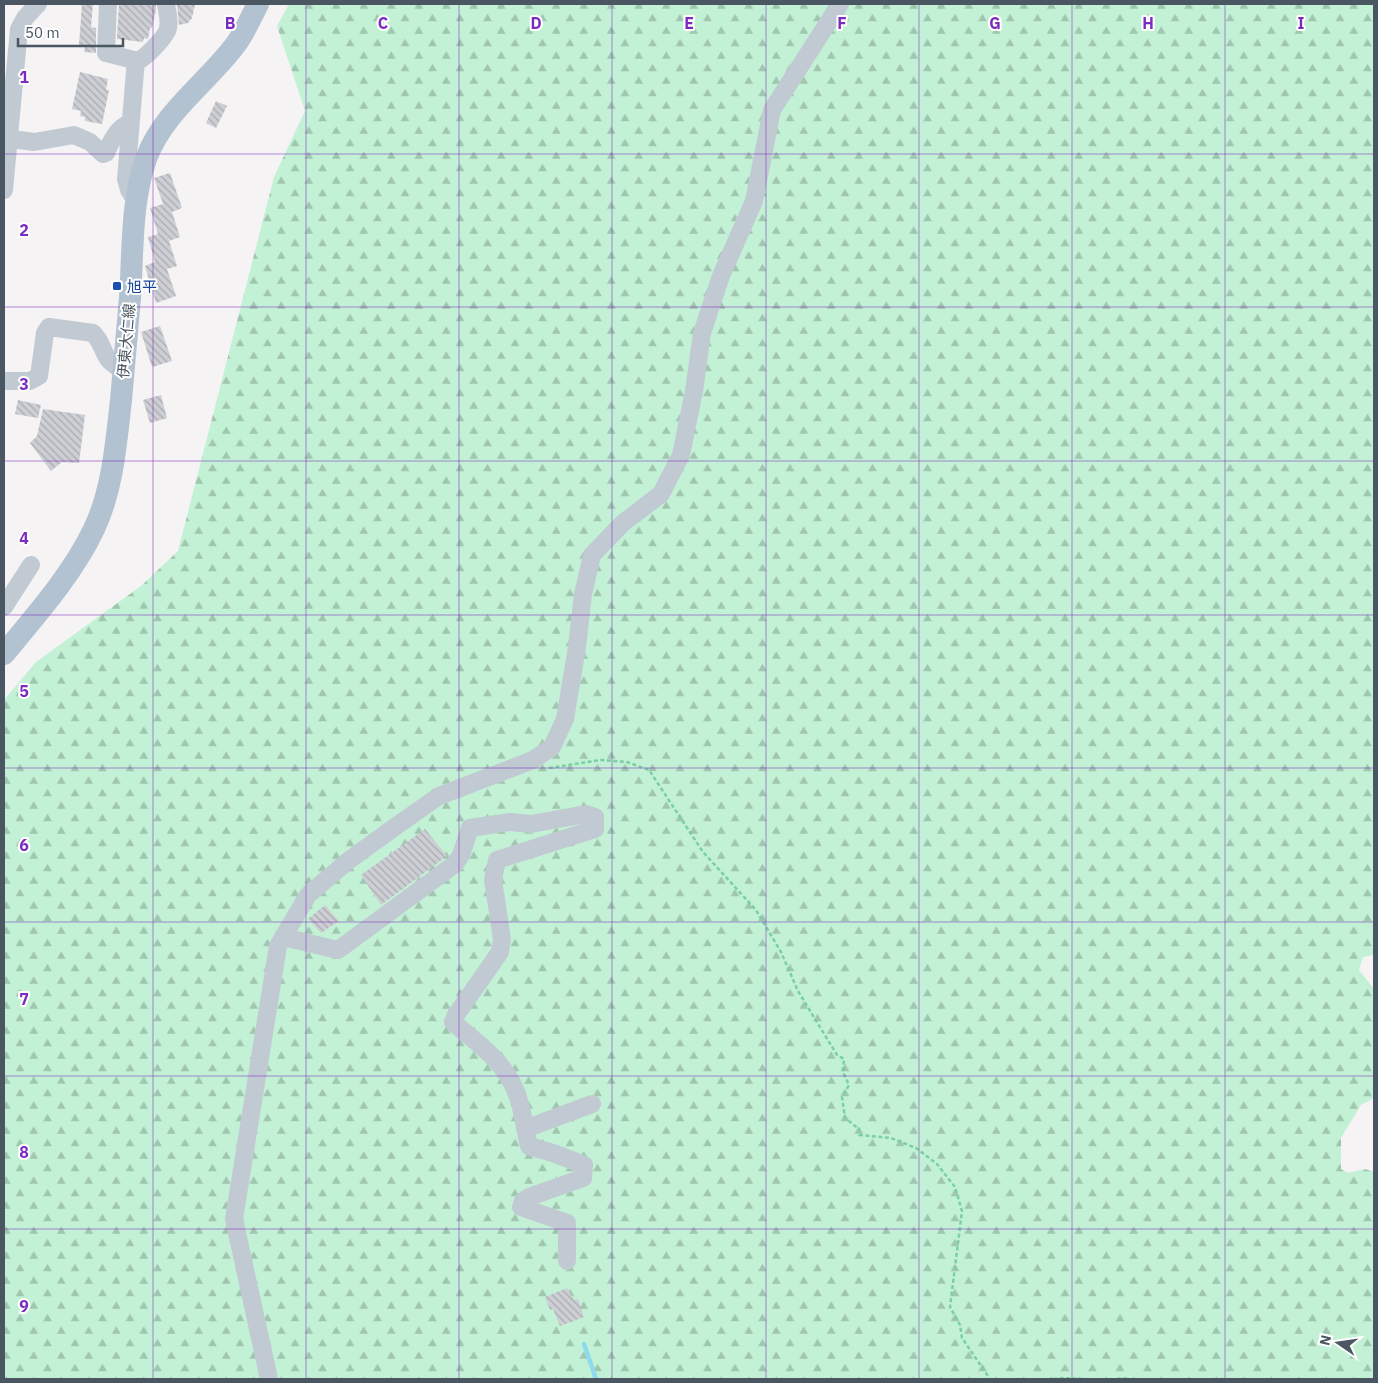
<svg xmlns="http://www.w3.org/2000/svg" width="1378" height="1383" font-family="'IBM Plex Sans','Noto Sans JP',sans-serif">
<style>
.forest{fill:url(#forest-firs)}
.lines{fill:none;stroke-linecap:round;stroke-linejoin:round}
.stream{stroke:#90daee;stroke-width:4.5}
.building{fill:url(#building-back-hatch)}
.path{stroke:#7ad0a6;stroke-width:2.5;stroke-dasharray:4 2.5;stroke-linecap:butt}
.minor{stroke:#c1cad2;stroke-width:18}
.major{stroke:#b3c2d1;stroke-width:22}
.grid{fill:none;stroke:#7b2cbf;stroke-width:1;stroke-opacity:0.55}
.transit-dot{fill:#1a4fb4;stroke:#fff;stroke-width:2}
.labels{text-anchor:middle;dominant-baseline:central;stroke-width:4;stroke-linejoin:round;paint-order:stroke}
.transit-label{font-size:15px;fill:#164399;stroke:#fff;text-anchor:start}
.street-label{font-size:15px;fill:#4a5661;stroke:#fff}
.grid-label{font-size:16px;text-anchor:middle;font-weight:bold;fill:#7b2cbf;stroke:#fff;stroke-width:4;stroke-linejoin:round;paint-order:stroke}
</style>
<defs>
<pattern id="forest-firs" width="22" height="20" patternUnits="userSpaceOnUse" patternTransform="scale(1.25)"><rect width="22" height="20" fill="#c3f1d5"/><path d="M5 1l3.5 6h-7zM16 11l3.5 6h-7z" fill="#a0c6b0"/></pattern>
<pattern id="building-back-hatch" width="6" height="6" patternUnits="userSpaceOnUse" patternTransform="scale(1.25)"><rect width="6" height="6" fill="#cdcfd5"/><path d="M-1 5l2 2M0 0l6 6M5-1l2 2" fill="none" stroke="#a8abb0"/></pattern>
</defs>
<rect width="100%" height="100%" fill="#f5f3f3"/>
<path class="forest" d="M289,4H1374V955L1363,957L1359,970L1374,989V1098L1361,1105L1341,1138V1169L1348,1173L1365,1169L1374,1172V1379H4V700L36,662L141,586L178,551L274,177L305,111L277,26Z"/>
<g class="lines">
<path class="stream" d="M584,1344L596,1379"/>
</g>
<path class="building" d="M82,4H93L91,27L96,28V53L84,52L85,46L79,45Z
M119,4H156V10L152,28H150L148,39L144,38L143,42L117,39Z
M177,4H195L192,18L188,23L179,25Z
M80,72L108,79L106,90H109L102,124L85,121V117L80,116L81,111L72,109Z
M216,101L227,106L216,128L206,123Z
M170,173L182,208L172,212L180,237L169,241L177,266L167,269L176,296L156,303L145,266L155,262L148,237L158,234L150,208L163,204L154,178Z
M160,326L172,361L152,367L141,332Z
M161,395L167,418L150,423L143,400Z
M18,400L41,405L38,418L15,414Z
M43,409L85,415L79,463L62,462L51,471L30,443L37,436Z
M425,829L447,856L381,905L361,875Z
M325,905L339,921L321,933L308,919Z
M567,1288L574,1300L578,1299L584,1317L560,1326L553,1309L550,1310L545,1297Z"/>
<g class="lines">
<path class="path" d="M549,768L601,760L627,762L649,770L703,852L756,910L781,952L798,991L837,1055L844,1059L843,1072L849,1085L842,1097L845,1118L859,1129V1135L891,1138L916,1148L937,1164L955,1187L962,1211L950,1307L960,1325L962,1338L990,1379
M1053,1379L1063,1378L1083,1379
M1117,1379L1123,1378L1129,1379"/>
<path class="minor" d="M108,4L106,53L138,61C145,58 167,36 168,28C170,20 167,12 166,4
M136,60L126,179L129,190L136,201
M4,138L34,142L74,135L90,142L103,154L106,153C111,141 117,128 130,123
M4,190L19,29L25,18L38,4
M4,381H30L39,376L45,333L49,327L93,333C108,349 99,359 124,370
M4,607L31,565
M283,937L338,950L455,864L461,855L470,828L510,822L531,824L586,814L595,817V829L497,860L493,880L502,939L500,952L456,1015L453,1022C473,1040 500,1058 512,1083C522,1102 524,1125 529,1146L556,1154L584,1165L583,1178L529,1197L523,1201L521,1207L567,1223V1261
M525,1129L592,1104
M269,1379L234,1219L278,946L308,895L348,861L392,829L439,796L533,760L552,747L565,719L577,647L583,594L592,555L623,523L661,494L681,455L694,391L702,333L721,276L754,201L772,110L840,4"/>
<path class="major" d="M4,654C36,615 72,575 94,529C113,489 116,443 121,400C124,366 127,332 130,298C133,253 131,201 146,159C163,112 208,82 236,44C245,32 251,17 258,4"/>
</g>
<path class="grid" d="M153,4V1379M306,4V1379M459,4V1379M612,4V1379M766,4V1379M919,4V1379M1072,4V1379M1225,4V1379M4,154H1374M4,307H1374M4,461H1374M4,615H1374M4,768H1374M4,922H1374M4,1076H1374M4,1229H1374"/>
<rect class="transit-dot" x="112" y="281" width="10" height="10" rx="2.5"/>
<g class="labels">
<g class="transit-label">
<text x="127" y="286">旭平</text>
</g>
<g class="street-label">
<text transform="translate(126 341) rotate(-85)">伊東大仁線</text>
</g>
</g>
<g class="grid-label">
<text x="230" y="29">B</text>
<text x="383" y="29">C</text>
<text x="536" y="29">D</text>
<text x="689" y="29">E</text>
<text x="842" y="29">F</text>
<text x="995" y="29">G</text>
<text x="1148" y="29">H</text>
<text x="1301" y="29">I</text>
<text x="24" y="83">1</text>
<text x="24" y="236">2</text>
<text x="24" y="390">3</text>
<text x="24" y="544">4</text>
<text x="24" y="697">5</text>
<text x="24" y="851">6</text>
<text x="24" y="1005">7</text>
<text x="24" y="1158">8</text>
<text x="24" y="1312">9</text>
</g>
<rect width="1378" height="1383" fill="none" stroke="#4a5661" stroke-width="10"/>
<g transform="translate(1338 1343) rotate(283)" stroke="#ffffff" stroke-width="4" paint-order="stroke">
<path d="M0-4L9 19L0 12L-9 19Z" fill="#4a5661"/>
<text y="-8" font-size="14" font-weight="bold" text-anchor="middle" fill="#4a5661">N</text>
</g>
<path d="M18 38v8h105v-8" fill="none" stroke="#4a5661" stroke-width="2.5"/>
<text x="25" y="38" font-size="15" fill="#4a5661" stroke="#ffffff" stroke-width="4" paint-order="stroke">50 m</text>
</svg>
